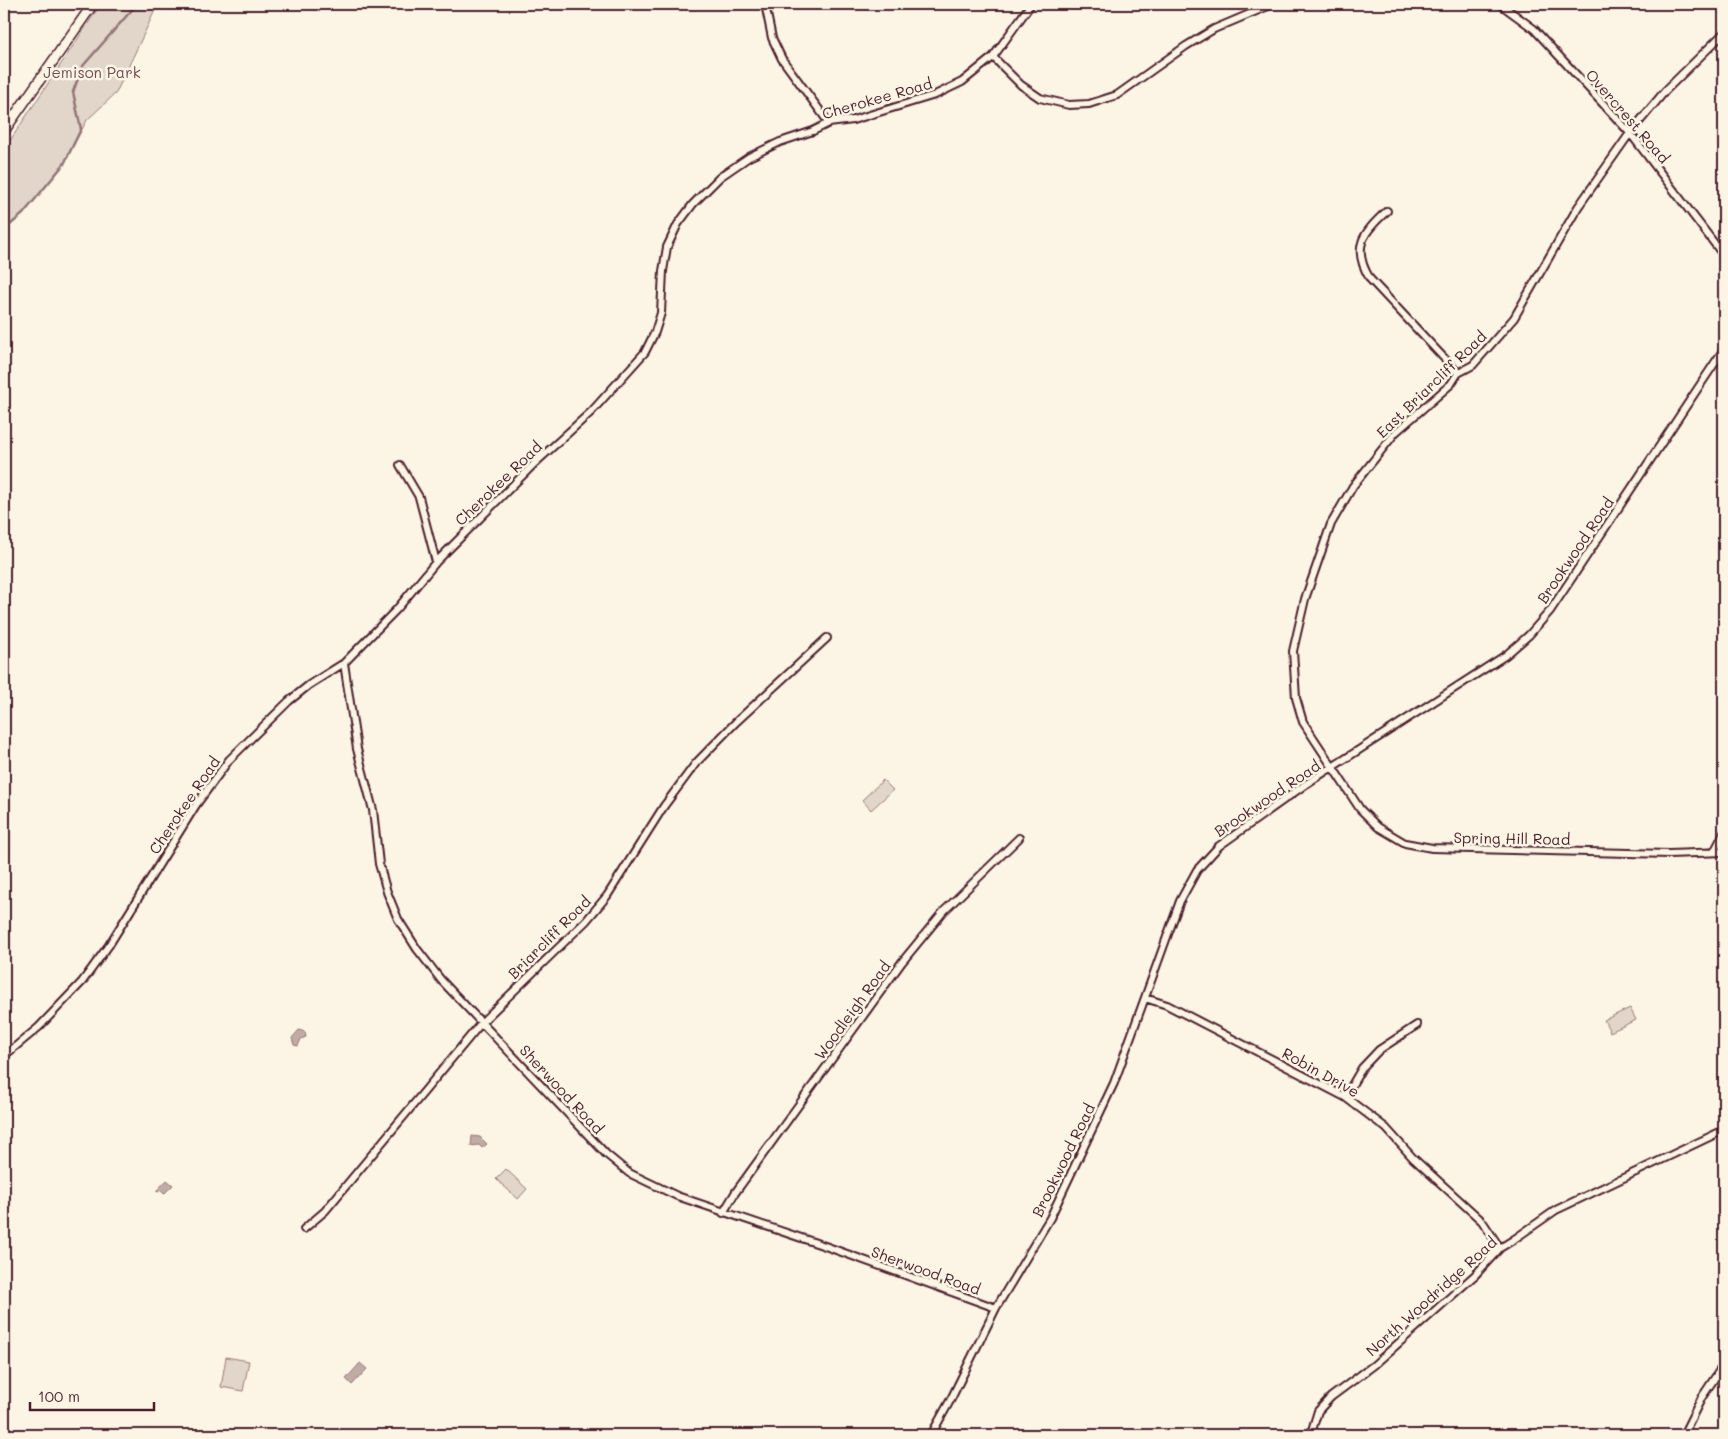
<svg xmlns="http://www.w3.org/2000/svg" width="1728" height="1439" font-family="Mali,sans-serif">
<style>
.green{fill:#e2d5ca;stroke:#967a7a}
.water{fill:#c0aca5;stroke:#917474}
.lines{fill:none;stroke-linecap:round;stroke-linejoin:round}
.stream{stroke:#917474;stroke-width:2.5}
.minor-casing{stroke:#4a1f2b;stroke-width:10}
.secondary-casing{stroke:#4a1f2b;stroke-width:12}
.minor{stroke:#fcf5e5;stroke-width:6}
.secondary{stroke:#fcf5e5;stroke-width:9}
.labels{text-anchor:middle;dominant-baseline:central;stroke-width:5;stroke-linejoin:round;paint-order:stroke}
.park-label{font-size:15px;fill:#704c53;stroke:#fcf5e5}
.street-label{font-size:15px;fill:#4a1f2b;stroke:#fcf5e5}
</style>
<rect width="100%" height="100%" fill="#fcf5e5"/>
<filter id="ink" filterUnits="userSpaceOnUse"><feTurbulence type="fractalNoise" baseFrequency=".02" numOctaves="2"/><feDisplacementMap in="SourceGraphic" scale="10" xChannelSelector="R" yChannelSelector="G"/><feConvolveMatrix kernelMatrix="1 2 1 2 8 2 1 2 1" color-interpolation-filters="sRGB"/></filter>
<g filter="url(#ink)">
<path class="green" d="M101,4H158L116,93L87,120L63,165L23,214L4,230V147L9,142Z
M883,780L893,790L871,810L862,800Z
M1630,1008L1636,1020L1610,1032L1604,1020Z
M506,1169L527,1189L518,1199L496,1179Z
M226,1357L249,1361L243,1391L221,1387Z"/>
<path class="water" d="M299,1030L305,1032L306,1037L301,1039L298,1046L294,1045L292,1038Z
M472,1136L480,1137L487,1144L482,1148L479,1145L471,1146Z
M167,1180L173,1185L164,1194L161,1190L158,1192L156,1191Z
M360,1363L367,1369L352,1385L346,1379Z"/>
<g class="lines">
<path class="stream" d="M4,230L23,214L64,164L81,129L73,92L82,67L137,4"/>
<g class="minor-casing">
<path id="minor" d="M765,4L772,38L782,59L829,123
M1500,4L1534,29L1630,133L1724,256
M1724,33L1665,91L1630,133L1578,207L1514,318L1473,365L1458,373L1451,384L1396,432L1353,486L1331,524L1305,599L1293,651L1296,698L1303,722L1360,809L1378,827L1405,843L1432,848L1669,854L1724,852
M993,57L1021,85L1040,98L1069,105L1089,104L1117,95L1186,46L1214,29L1273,4
M1387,211C1363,232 1351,248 1370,279L1458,373
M400,465L419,497L436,562
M344,663L357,749L373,810L379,864L387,892L398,919L417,949L441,980L606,1154L629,1173L677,1196L825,1246L996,1308
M1714,852L1724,833
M1145,998L1167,1005L1345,1097L1386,1128L1413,1158L1482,1221L1500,1248
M4,1056L39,1027L82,982L109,945L196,805L229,760L289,701L309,685L344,663L397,609L436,562L535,463L592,411L645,352L655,332L661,313L663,271L667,247L678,224L693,204L720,177L749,157L780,142L813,131L829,123L853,120L935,95L962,82L993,57L1031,4
M1345,1097L1362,1068L1379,1050L1417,1025
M723,1213L735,1193L902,962L943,912L1019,838
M304,1229L325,1211L482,1022L586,921L607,896L664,806L696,763L736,722L827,638
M931,1435L951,1399L996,1308L1050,1218L1114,1083L1180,901L1197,870L1219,846L1306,784L1506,655L1529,635L1550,611L1724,349
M1312,1435L1313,1427L1318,1411L1331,1397L1374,1365L1475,1275L1500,1248L1513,1240L1556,1210L1724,1130
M1683,1435L1702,1397L1724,1364"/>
</g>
<g class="secondary-casing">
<path id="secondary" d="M4,131L93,4"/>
</g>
<use href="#minor" class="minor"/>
<use href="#secondary" class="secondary"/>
</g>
</g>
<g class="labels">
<g class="park-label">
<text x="92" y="72">Jemison Park</text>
</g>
<g class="street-label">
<text transform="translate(877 98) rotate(-16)">Cherokee Road</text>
<text transform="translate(1628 116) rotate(49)">Overcrest Road</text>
<text transform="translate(1431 384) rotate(-44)">East Briarcliff Road</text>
<text transform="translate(498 483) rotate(-44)">Cherokee Road</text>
<text transform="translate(1575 550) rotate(-56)">Brookwood Road</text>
<text transform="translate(1267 798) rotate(-34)">Brookwood Road</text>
<text transform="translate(184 805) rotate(-56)">Cherokee Road</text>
<text transform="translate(1512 838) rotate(1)">Spring Hill Road</text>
<text transform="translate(549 937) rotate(-45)">Briarcliff Road</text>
<text transform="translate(852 1010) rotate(-54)">Woodleigh Road</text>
<text transform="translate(1321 1072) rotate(29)">Robin Drive</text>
<text transform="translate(562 1089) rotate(47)">Sherwood Road</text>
<text transform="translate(1063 1160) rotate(-64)">Brookwood Road</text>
<text transform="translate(926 1270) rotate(20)">Sherwood Road</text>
<text transform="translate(1431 1296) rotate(-42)">North Woodridge Road</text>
</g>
</g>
<rect width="1728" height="1439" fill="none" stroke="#fcf5e5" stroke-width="20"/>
<rect x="10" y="10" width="1708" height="1419" fill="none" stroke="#4a1f2b" stroke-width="2" filter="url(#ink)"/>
<path d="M30 1402v8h124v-8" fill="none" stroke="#4a1f2b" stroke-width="2.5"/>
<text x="38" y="1402" font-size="15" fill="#4a1f2b" stroke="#fcf5e5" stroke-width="4" paint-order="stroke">100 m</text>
</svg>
